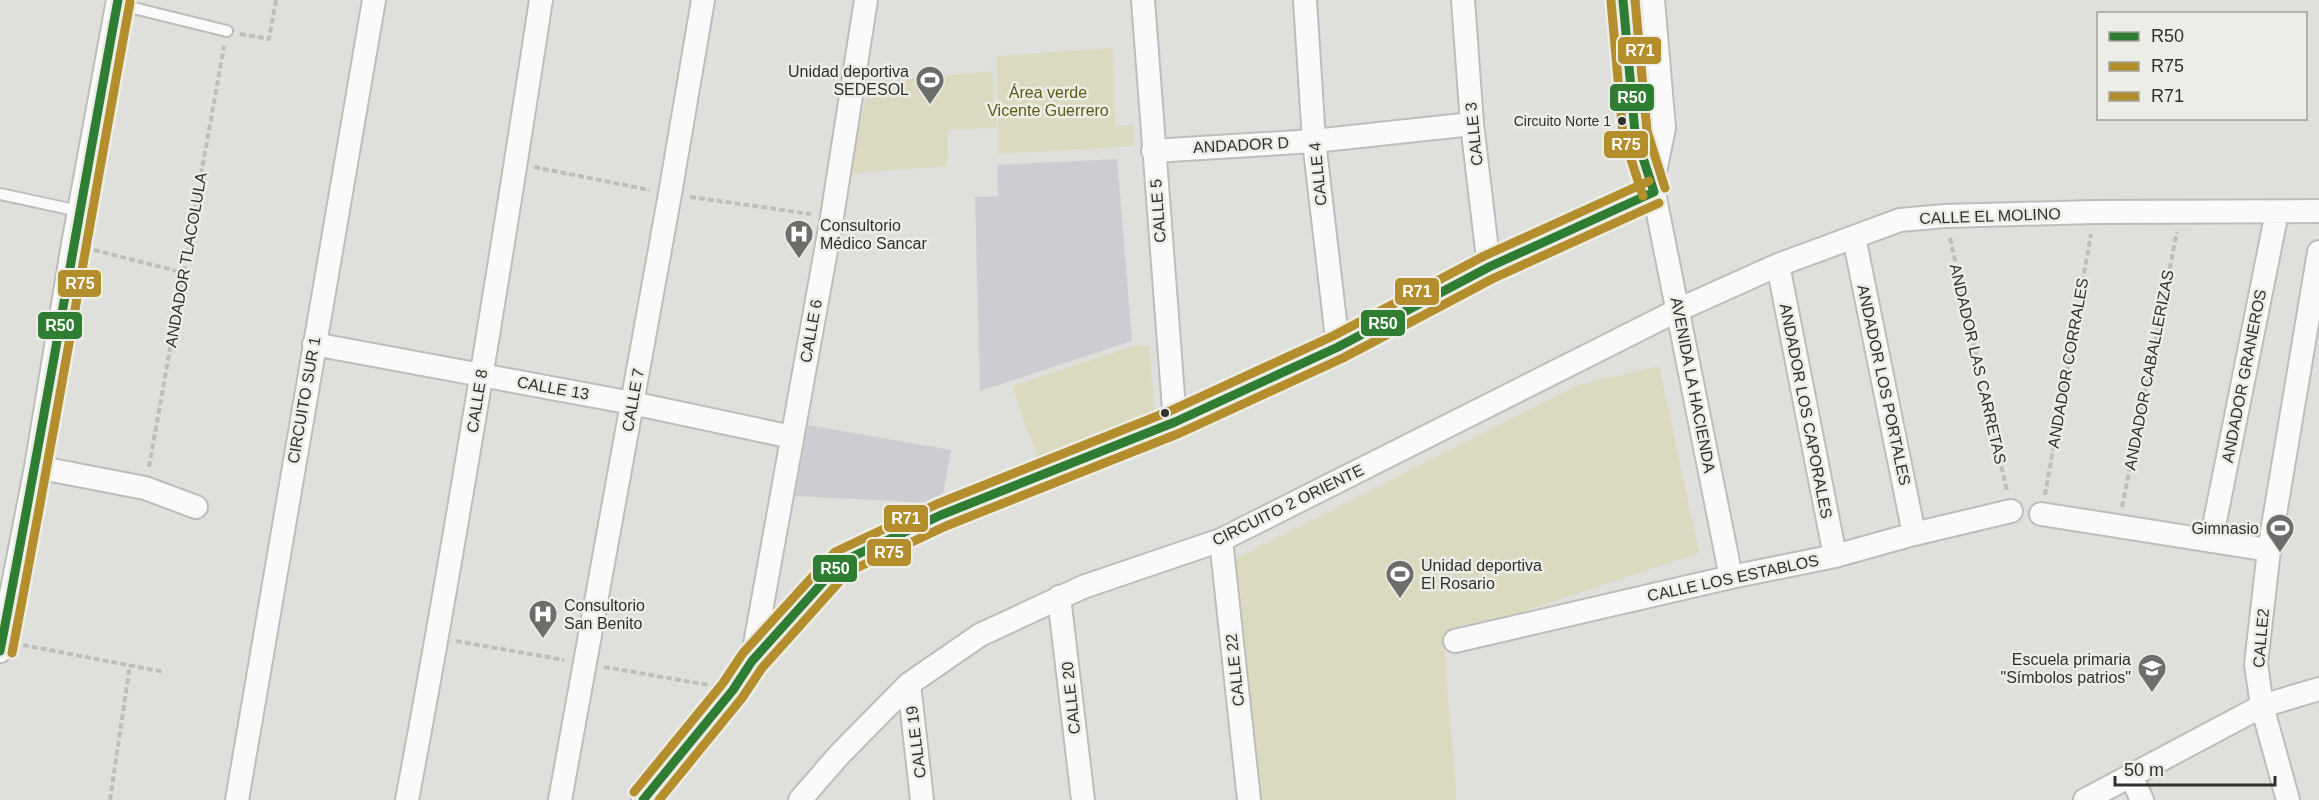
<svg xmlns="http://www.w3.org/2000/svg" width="2319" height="800" font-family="Helvetica,sans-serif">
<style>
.green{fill:#dbdac1}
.building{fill:#cdccd2}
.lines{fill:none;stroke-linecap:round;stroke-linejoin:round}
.service-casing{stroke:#bdbdbb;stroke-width:14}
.minor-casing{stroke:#bdbdbb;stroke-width:26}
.path{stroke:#bebebd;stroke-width:4;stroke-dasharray:6 3;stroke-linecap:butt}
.service{stroke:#fafafa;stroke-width:10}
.minor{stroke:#fafafa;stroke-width:22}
.bus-1-casing{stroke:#edede7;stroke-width:14}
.bus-2-casing{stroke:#edede7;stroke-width:14}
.bus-3-casing{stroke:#edede7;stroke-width:14}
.bus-1{stroke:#2e7d32;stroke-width:9}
.bus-2{stroke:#b48e2d;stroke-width:9}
.bus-3{stroke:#b48e2d;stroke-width:9}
.bus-dot{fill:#30302e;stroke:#edede7;stroke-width:2}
.labels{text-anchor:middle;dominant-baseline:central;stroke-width:5;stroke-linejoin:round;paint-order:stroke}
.bus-label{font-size:14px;fill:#30302e;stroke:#edede7;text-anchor:end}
.poi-label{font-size:16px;fill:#30302e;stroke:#edede7;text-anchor:end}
.park-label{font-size:16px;fill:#5f5a12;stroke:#edede7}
.street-label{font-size:16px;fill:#30302e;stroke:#edede7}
.line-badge{stroke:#edede7;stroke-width:2}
.badge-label{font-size:16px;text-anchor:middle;font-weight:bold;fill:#fff}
</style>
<rect width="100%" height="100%" fill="#dfdfdb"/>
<path class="green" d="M1113,48L1115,126L1133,125L1134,146L998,154L997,56Z
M992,71L996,128L948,130L947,166L847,174L870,83Z
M1134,346H1149L1155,419L1038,458L1012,386Z
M1659,366L1699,553L1443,638L1457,800H1262L1235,559L1578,385Z"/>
<path class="building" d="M1117,159L1132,341L980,391L975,197L998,196L997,165Z
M808,425L951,450L942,500L934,503L795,496Z"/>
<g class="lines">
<g class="service-casing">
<path id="service" d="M117,4L227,31
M0,194L79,211"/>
</g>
<g class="minor-casing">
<path id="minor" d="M1143,0L1175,422
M1305,0L1314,141L1338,347
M1463,0L1472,124L1489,267
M1623,0L1635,133L1652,183L1731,577
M1153,151L1314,141L1472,124
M1653,181L1664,128L1653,0
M1854,237L1914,534
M1778,265L1835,556
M314,344L632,403L792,437
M36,467L145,488L196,507
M2041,514L2269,550
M1221,540L1249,800
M2211,541L2277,212
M1059,597L1083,800
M1455,641L1731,577L1835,556L1914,534L2011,511
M0,651L36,467L73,244L118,0
M752,661L832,217L866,0
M909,684L922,800
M2131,776L2142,800
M237,800L374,0
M407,800C457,534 500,267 541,0
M560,800L670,194L703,0
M643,800L733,690L752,661L841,562L941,515L1175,422L1338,347L1489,267L1654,192
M800,800L839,755L909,684L980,635L1083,587L1221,540L1678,310L1778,265L1900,220L1945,216L2094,212L2319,211
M2085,800L2262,706L2319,689
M2288,800L2262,706L2256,664L2269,550L2319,252"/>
</g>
<path class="path" d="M240,34L269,39L276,0
M534,167L650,190
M690,197L811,214
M1950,238L2007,491
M94,250L185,273
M149,467L224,46
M2045,495L2091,234
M2122,507L2177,232
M456,641L564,660
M23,645L164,672
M604,667L709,685
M110,800L130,665"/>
<use href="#service" class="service"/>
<use href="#minor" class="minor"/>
<g class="bus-1-casing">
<path id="bus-1" d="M1623,0L1635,133L1654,192
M0,651C42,435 78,217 118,0
M643,800L733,690L752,661L841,562L941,515L1175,422L1338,347L1489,267L1654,192"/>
</g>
<g class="bus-2-casing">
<path id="bus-2" d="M1611,1L1623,135L1643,196
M12,653C54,437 90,219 130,2
M659,800L742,698L762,668L848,572L946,526L1180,433L1343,358L1494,278L1659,203"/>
</g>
<g class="bus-3-casing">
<path id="bus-3" d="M1635,0L1647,131L1665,188
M634,792L723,683L743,653L835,552L937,504L1170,411L1333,336L1484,256L1649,181"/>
</g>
<use href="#bus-1" class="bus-1"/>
<use href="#bus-2" class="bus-2"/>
<use href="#bus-3" class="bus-3"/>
</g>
<defs>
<g id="stadium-pin" transform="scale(1.5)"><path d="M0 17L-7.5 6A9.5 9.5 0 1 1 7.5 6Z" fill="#6d6d6b" stroke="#edede7"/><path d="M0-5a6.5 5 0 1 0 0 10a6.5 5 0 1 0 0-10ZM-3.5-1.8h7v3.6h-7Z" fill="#fff"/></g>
<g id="hospital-pin" transform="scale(1.5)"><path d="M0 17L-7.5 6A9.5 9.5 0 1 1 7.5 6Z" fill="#6d6d6b" stroke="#edede7"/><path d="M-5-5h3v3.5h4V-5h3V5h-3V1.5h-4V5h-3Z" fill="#fff"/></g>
<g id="school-pin" transform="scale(1.5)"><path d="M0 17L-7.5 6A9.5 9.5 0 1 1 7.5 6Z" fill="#6d6d6b" stroke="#edede7"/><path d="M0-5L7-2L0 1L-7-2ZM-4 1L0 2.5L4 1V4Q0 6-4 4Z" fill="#fff"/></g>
</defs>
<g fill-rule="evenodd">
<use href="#stadium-pin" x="930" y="80"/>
<use href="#hospital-pin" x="799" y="234"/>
<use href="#stadium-pin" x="2280" y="528"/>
<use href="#stadium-pin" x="1400" y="574"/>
<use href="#hospital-pin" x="543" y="614"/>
<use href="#school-pin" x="2152" y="668"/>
</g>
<g class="bus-dot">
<circle cx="1622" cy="121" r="5"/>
<circle cx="1165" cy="413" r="5"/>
</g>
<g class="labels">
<g class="bus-label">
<text x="1611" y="121">Circuito Norte 1</text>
</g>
<g class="poi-label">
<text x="909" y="71">Unidad deportiva<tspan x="909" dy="18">SEDESOL</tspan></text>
<text x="820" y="225" text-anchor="start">Consultorio<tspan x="820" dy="18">Médico Sancar</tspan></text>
<text x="2259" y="528">Gimnasio</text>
<text x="1421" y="565" text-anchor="start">Unidad deportiva<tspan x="1421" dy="18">El Rosario</tspan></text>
<text x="564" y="605" text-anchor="start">Consultorio<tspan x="564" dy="18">San Benito</tspan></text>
<text x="2131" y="659">Escuela primaria<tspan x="2131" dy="18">"Símbolos patrios"</tspan></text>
</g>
<g class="park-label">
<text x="1048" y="92">Área verde<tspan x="1048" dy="18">Vicente Guerrero</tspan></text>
</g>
<g class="street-label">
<text transform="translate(1474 134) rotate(-96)">CALLE 3</text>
<text transform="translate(1241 145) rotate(-3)">ANDADOR D</text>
<text transform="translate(1318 174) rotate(-96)">CALLE 4</text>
<text transform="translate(1158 211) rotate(-94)">CALLE 5</text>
<text transform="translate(1990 216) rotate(-2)">CALLE EL MOLINO</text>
<text transform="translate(186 260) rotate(-80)">ANDADOR TLACOLULA</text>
<text transform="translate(811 331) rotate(-80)">CALLE 6</text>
<text transform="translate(2068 363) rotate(-80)">ANDADOR CORRALES</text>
<text transform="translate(1978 364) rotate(77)">ANDADOR LAS CARRETAS</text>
<text transform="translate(2149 370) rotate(-79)">ANDADOR CABALLERIZAS</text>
<text transform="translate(2244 376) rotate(-79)">ANDADOR GRANEROS</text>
<text transform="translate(1693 385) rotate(79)">AVENIDA LA HACIENDA</text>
<text transform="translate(1884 385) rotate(78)">ANDADOR LOS PORTALES</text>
<text transform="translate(553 388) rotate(10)">CALLE 13</text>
<text transform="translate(304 400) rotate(-80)">CIRCUITO SUR 1</text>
<text transform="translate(633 400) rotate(-80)">CALLE 7</text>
<text transform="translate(477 401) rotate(-81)">CALLE 8</text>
<text transform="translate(1806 411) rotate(79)">ANDADOR LOS CAPORALES</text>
<text transform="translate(1288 505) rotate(-26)">CIRCUITO 2 ORIENTE</text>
<text transform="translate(1733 578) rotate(-12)">CALLE LOS ESTABLOS</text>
<text transform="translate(2261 638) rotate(-85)">CALLE2</text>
<text transform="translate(1235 670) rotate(-96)">CALLE 22</text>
<text transform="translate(1071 698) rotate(-96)">CALLE 20</text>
<text transform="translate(916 742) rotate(-97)">CALLE 19</text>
</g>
</g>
<g class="line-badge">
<rect x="1617" y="36" width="45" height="29" rx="6" fill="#b48e2d"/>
<rect x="1609" y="83" width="46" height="29" rx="6" fill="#2e7d32"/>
<rect x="1603" y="130" width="46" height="29" rx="6" fill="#b48e2d"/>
<rect x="57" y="269" width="45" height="29" rx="6" fill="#b48e2d"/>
<rect x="1394" y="277" width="46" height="29" rx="6" fill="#b48e2d"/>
<rect x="1360" y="309" width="46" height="28" rx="6" fill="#2e7d32"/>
<rect x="37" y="311" width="46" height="29" rx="6" fill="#2e7d32"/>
<rect x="883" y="504" width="46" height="29" rx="6" fill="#b48e2d"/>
<rect x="866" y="538" width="46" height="29" rx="6" fill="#b48e2d"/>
<rect x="812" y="554" width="46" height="29" rx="6" fill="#2e7d32"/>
</g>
<g class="badge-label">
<text x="1640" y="56">R71</text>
<text x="1632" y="103">R50</text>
<text x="1626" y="150">R75</text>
<text x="80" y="289">R75</text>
<text x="1417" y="297">R71</text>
<text x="1383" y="329">R50</text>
<text x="60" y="331">R50</text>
<text x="906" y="524">R71</text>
<text x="889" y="558">R75</text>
<text x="835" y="574">R50</text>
</g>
<rect x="2097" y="12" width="210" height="108" fill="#edede7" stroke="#a1a19d" stroke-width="1.5"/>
<rect x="2109" y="32" width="30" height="9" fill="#2e7d32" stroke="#a1a19d" stroke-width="1.5"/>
<text x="2151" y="42" font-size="18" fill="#30302e">R50</text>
<rect x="2109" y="62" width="30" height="9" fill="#b48e2d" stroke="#a1a19d" stroke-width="1.5"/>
<text x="2151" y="72" font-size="18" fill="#30302e">R75</text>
<rect x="2109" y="92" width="30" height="9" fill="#b48e2d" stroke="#a1a19d" stroke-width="1.5"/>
<text x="2151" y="102" font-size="18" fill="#30302e">R71</text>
<path d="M2115 776v9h160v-9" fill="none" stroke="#30302e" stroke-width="3"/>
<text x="2124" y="776" font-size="18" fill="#30302e" stroke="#edede7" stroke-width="4.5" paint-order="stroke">50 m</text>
</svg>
